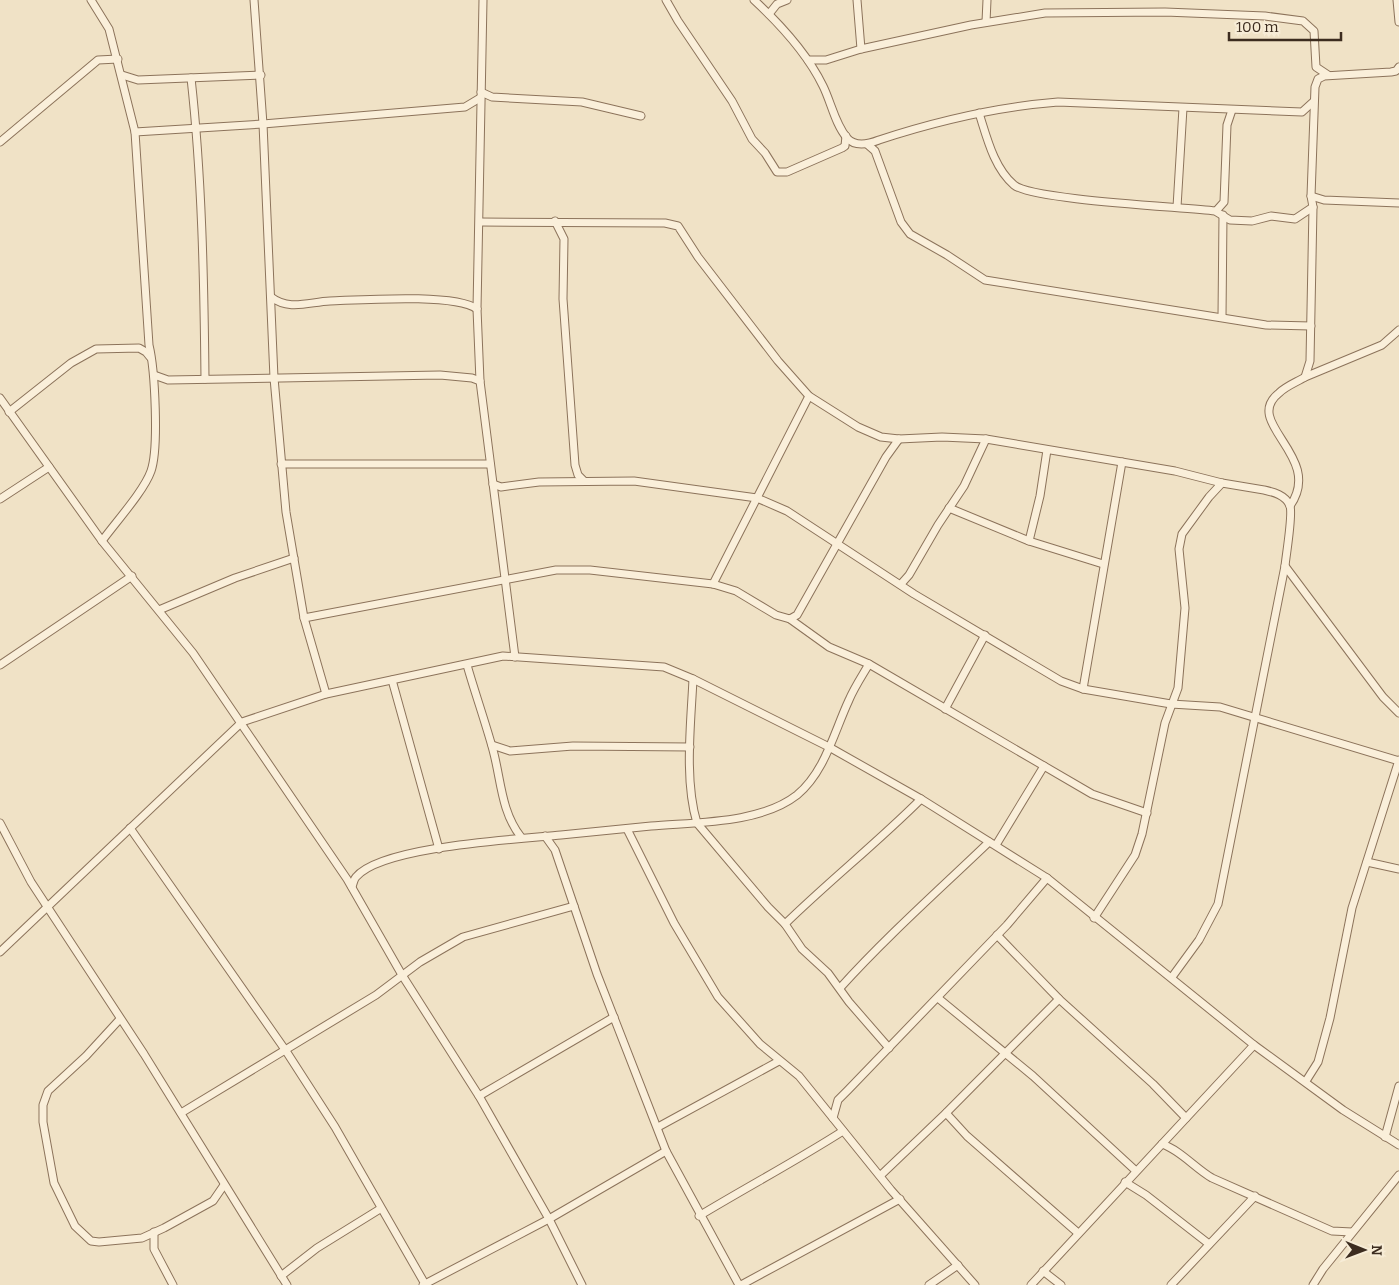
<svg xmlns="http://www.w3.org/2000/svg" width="1399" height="1285" viewBox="0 0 1399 1285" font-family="Bitter,serif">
<rect width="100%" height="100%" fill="#f0e2c6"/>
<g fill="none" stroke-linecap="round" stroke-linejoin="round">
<g stroke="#8c735b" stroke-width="9">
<g id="street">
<path d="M 91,0 L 109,29 L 135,132 L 149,345 C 155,370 159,448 151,471 C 144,491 115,523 102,541"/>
<polyline points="254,0 263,124 274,378 286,512 304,618 326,694"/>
<polyline points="483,0 477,309 480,381 515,657"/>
<polyline points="666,0 678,21 732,101 752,139 765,153 777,172 787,172 842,148 845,146 846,136"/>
<path d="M 754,0 C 781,25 807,53 823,86 C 831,102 835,124 847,138 C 855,147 869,144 879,140 C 937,121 996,107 1058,102 L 1302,112 L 1313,102"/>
<polyline points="857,0 861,49"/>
<polyline points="1397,0 1399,22"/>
<polyline points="769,14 777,4 787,0"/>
<polyline points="986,22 987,0"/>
<polyline points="808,60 826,60 861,49 971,25 1045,13 1165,12 1265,16 1303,21 1314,31 1316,67 1328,75"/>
<polyline points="122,75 138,80 261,75"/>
<path d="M 191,78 C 202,177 204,279 205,379"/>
<polyline points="481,92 492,97 582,102 641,116"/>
<path d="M 979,113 C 987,138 994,168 1014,185 C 1031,200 1183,207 1215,211 L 1230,220 L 1252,221 L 1271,216 L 1295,219 L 1313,207"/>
<polyline points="135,132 263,124 465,107 480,98"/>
<polyline points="0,142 98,60 118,59"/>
<polyline points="867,144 875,151 901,222 910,234 947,255 985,280 1266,325 1311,326"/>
<polyline points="1311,196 1324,200 1399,203"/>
<polyline points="1177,207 1183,108"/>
<polyline points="1216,211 1224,202 1227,125 1232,110"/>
<polyline points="555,221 564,239 563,299 575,465 578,475 584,481"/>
<path d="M 480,222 L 665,223 L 678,226 L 698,257 L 778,361 L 809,396 L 858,427 L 881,437 L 899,439 L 942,437 L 986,439 L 1175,471 L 1222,483 L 1264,490 C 1273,492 1286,495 1290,506 C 1293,515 1286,555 1285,566 L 1218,904 L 1199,940 L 1172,977"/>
<path d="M 271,297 C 289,311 309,302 330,301 C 360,300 455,293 477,309"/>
<polyline points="1222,317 1223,215"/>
<polyline points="154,375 168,380 440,375 472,378 480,381"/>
<polyline points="1305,377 1382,345 1399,330"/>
<polyline points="0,398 102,541 193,653 347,879 402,975 479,1096 549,1219 582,1285"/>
<polyline points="9,412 71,363 96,349 139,348 146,352 150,357"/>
<polyline points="281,464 490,464"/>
<polyline points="493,484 501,487 539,482 634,481 757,498 787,511 914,594 1061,681 1083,689 1171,704 1220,707 1399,761"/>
<polyline points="0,499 49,467"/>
<path d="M 1290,506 C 1325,456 1241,423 1279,393 C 1286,386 1297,382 1305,377 L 1310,361 L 1313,207 L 1311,196 L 1315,87 L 1318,79 L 1324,76 L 1391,72 L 1396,71 L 1399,67"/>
<polyline points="949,508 1029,541 1103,564"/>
<polyline points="1029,541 1040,496 1047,450"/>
<polyline points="1285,566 1383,697 1399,713"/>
<polyline points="713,584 809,396"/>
<polyline points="901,584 909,575 938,525 964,486 986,439"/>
<polyline points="159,610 235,578 294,558"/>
<polyline points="304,618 556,570 590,570 713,584 736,591 776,615 790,619 797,615 886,457 899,439"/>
<polyline points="790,619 829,647 869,664 1092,794 1147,813"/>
<polyline points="0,665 132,576"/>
<path d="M 467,665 C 475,693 485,721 493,750 C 501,779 501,812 521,837"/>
<path d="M 693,679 C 691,723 684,780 697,823 L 768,907 L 785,924 L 802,949 L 828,973 L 849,1002 L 889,1048"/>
<polyline points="392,680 439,849"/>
<polyline points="1083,689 1122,462"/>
<polyline points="945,709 985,635"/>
<polyline points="492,745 510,751 573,746 690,747"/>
<polyline points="0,823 31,882 144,1054 287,1285"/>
<polyline points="130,828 286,1051 335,1127 425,1284"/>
<polyline points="627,829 674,923 718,997 760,1044 799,1076 891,1190 975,1285"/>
<polyline points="545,836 555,850 597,974 666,1151 739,1285"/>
<polyline points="996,845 1044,766"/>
<polyline points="1367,862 1399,869"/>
<path d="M 352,887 C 353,884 354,879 356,877 C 381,846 520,839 561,835 C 591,832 621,829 651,826 C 696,822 760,824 797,795 C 825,772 834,732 849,700 C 854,688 862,676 869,664"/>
<polyline points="1094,918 1135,855 1142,834 1165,723 1178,688 1185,608 1179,549 1182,534 1209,497 1222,483"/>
<path d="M 785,924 C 829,881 877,843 921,799"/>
<polyline points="997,935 1059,999 1153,1084 1186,1118"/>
<polyline points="0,952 242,722 326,694 503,656 664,667 693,679 829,747 921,799 1047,878 1254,1045 1343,1110 1399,1145"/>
<path d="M 840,988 C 887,936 939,890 989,842"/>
<polyline points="938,998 1033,1076 1136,1171"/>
<polyline points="120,1019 86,1056 48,1091 43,1105 43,1122 54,1183 75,1226 91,1241 99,1242 142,1238 164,1228 213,1201 224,1185"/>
<polyline points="1306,1081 1318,1062 1330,1018 1352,908 1399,760"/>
<polyline points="479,1096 614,1017"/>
<polyline points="181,1113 376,995 420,962 463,937 574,906"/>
<polyline points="946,1113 967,1136 1078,1233"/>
<polyline points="833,1118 838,1100 848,1090 1007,925 1047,878"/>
<polyline points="658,1127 779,1061"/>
<polyline points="1385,1137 1399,1086"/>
<path d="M 1162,1144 C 1180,1150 1195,1168 1212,1178 L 1332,1231 L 1352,1232"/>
<polyline points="881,1175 946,1113 1059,999"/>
<polyline points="1125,1182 1146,1195 1209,1244"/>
<path d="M 699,1216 C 747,1187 796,1161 843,1131"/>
<polyline points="154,1232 154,1249 173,1285"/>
<polyline points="1043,1271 1061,1285"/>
<polyline points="281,1276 317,1248 380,1209"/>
<polyline points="423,1285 549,1219 666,1151"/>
<polyline points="741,1285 900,1199"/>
<polyline points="929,1285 958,1265"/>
<polyline points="1031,1285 1254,1045"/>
<polyline points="1171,1285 1255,1196"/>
<polyline points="1313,1285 1323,1269 1399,1175"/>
</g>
</g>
<use href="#street" stroke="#faefda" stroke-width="7"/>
</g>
<g transform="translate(1364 1250) rotate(91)" stroke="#f7ecd6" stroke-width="4" paint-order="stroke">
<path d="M0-4L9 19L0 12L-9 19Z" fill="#3c2c1f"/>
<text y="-8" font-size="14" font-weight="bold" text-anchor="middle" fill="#3c2c1f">N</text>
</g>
<path d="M1229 32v8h112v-8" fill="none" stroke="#3c2c1f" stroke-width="2.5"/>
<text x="1236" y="32" font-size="15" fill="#3c2c1f" stroke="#f7ecd6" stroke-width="4" paint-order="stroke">100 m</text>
</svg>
